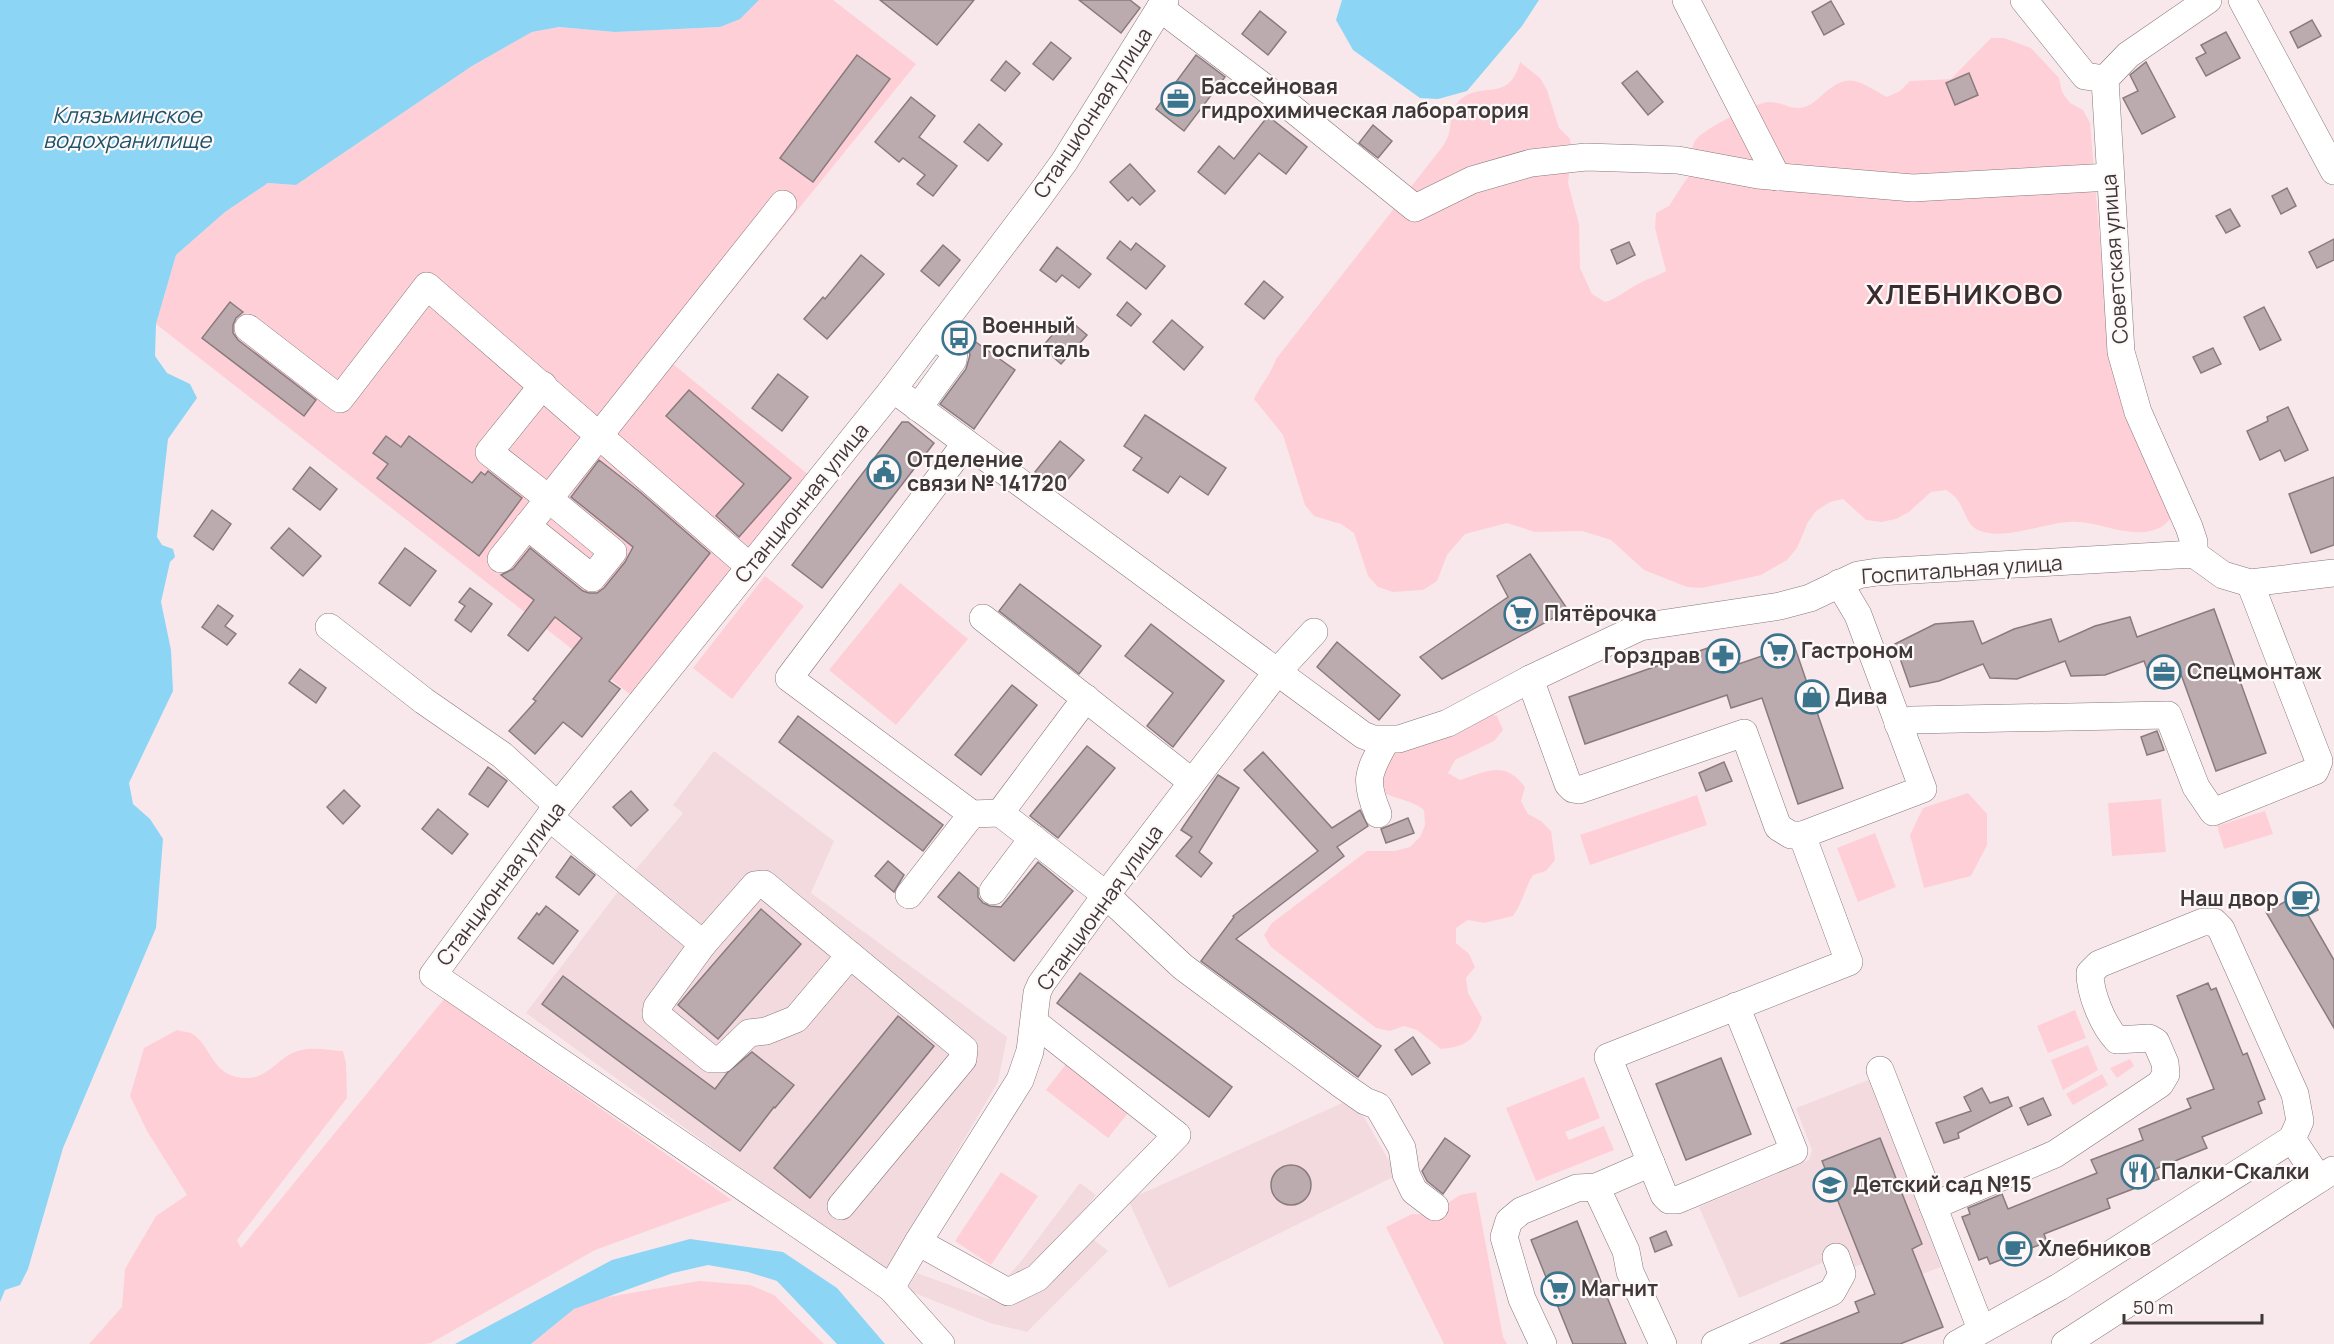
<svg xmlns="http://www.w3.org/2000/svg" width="2334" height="1344" viewBox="0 0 2334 1344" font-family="Manrope,sans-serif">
<rect width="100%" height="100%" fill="#f9e8eb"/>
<g fill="#f3dadf">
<polygon points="714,751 834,841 811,893 1007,1037 998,1082 885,1273 526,1013 626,881 683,813 673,805"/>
<polygon points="1871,1079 1941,1267 1922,1274 1863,1264 1851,1268 1836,1257 1739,1298 1699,1207 1809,1160 1812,1150 1796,1108"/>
<polygon points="1353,1098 1397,1175 1169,1288 1128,1200"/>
<polygon points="1080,1183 1096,1195 1074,1224 1108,1251 1027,1332 990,1323 907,1290 917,1273 988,1299 1022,1260"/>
</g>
<g fill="#ffcfd7">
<polygon points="759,0 833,0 916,64 673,364 810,476 632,696 156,324 176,255 225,212 268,183 296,185 472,66 532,32 559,27 615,32 720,27"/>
<path d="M 1991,38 L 2004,38 L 2031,48 L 2059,78 L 2062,92 L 2070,103 L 2083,110 L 2090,123 L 2108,336 L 2175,510 C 2170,519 2167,525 2157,529 C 2127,540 2099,520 2070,522 C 2044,523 2009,539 1984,532 C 1965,528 1967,511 1956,498 C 1954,495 1949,492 1946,490 L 1931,492 L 1909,512 L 1896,519 L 1881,522 L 1866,520 L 1843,499 L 1830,502 L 1816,511 L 1808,522 L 1797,548 L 1787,560 L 1761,575 L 1702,588 L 1687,587 L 1644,570 L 1611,540 L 1582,531 L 1535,532 L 1507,523 L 1465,534 L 1447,555 L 1437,581 L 1423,590 L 1393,592 L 1378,587 L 1368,576 L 1354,533 L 1341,524 L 1314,516 L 1305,505 L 1283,435 L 1254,399 C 1261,384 1271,374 1276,359 L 1443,146 C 1445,142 1448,138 1449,133 C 1452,122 1449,111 1458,102 C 1479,79 1509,105 1520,62 L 1540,78 L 1547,90 L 1559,128 L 1570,139 L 1572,153 L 1568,183 L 1579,224 L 1580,268 L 1592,294 L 1605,302 C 1619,298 1627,289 1640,283 C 1649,278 1656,277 1666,271 L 1655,228 L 1656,213 L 1669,206 L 1685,181 L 1695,170 C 1693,162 1691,152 1694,143 C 1698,131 1755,103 1768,102 C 1779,101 1790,109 1799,108 C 1808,107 1813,103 1819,98 C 1848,70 1856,80 1887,97 L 1900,91 L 1910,81 L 1951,79 Z"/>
<polygon points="765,576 804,606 732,699 693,668"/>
<polygon points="900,583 968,639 896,725 829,670"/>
<path d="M 1483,712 L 1497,716 L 1503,730 L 1494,741 L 1455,760 L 1448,773 L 1460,780 C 1487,771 1505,760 1525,787 L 1521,801 L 1528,814 L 1541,821 L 1551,831 L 1555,860 L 1546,871 L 1533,875 C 1524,890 1523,902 1513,916 L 1484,923 L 1468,920 L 1456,928 L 1456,943 L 1469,954 L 1475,967 L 1466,978 L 1468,993 L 1482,1018 C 1474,1041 1465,1047 1441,1049 L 1417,1030 L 1404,1026 L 1390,1031 L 1376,1028 L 1271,947 L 1264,935 L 1272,923 L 1367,851 L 1395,851 L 1410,847 L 1420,837 L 1425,825 L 1424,810 C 1413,801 1400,800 1386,794 L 1381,777 L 1393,753 Z"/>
<polygon points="1968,793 1987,814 1987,845 1971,876 1924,888 1910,835 1923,808"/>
<polygon points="1697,795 1707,825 1590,865 1580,835"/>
<polygon points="2161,799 2166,852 2112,856 2108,803"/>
<polygon points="2265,811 2273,834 2224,849 2217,826"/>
<polygon points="1875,833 1896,887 1858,902 1837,848"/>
<path d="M 444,999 L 732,1200 L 595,1250 L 431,1343 L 424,1344 L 89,1344 L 122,1307 L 125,1269 L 156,1216 L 187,1195 L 147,1131 L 130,1096 L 144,1048 L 177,1030 C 181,1031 187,1032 191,1033 C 209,1043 211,1069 233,1076 C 268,1086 275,1056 301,1050 C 313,1047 330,1050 343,1051 L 346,1063 L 347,1098 L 237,1240 L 241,1248 Z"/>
<polygon points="2075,1010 2086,1038 2048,1053 2037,1026"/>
<polygon points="2088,1045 2098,1070 2063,1090 2051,1060"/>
<polygon points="1070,1059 1132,1108 1108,1138 1046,1090"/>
<polygon points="2130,1059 2134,1066 2117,1078 2110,1068"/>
<polygon points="2102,1074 2108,1085 2073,1105 2066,1094"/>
<polygon points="1584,1077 1600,1118 1565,1132 1569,1140 1604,1126 1614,1150 1536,1181 1506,1108"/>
<polygon points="1001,1172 1038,1196 991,1265 955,1241"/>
<polygon points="1476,1192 1503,1337 1507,1344 1444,1344 1386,1227 1412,1214 1430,1215 1460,1195"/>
<polygon points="699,1281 750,1285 774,1295 824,1344 531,1344 574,1309 597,1299"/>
</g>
<g fill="#8dd5f5">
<polygon points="0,0 759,0 740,19 720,27 615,32 559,27 532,32 472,66 296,185 268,183 225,212 176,255 156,324 155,356 167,373 190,384 197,398 168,439 157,537 162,545 173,549 175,557 170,562 161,602 171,650 173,691 129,783 133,804 150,819 163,839 156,928 63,1148 28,1269 20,1285 5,1290 0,1302"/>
<polygon points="1342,0 1539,0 1522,26 1467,91 1438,99 1420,98 1353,50 1336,20"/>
<polygon points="690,1239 783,1252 837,1288 885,1344 837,1344 777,1281 748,1272 708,1265 673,1273 574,1309 531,1344 455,1344 612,1260"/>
</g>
<g fill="#bbabae" stroke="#897b7d" stroke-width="1.5">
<polygon points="880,0 974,0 937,45"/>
<polygon points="1079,0 1130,0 1140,8 1121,33"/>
<polygon points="1831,1 1844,24 1824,35 1812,12"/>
<polygon points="1260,11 1286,32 1268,55 1242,34"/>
<polygon points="2312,20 2321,36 2298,48 2290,32"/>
<polygon points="2226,32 2240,58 2206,76 2196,58 2206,53 2201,45"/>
<polygon points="1051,42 1071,58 1053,80 1033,64"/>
<polygon points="857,55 890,79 813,182 780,158"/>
<polygon points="1196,55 1225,77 1184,131 1156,109"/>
<polygon points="1006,61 1020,73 1005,91 991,80"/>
<polygon points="2146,62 2175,117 2142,134 2123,98 2138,91 2130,75"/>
<polygon points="1637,71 1663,102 1648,115 1622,83"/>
<polygon points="1969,73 1978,95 1955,105 1946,83"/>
<polygon points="911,97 935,116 919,137 957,166 933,196 917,184 925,175 903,158 899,162 875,142"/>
<polygon points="1268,116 1307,147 1286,174 1259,153 1225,194 1198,172 1219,146 1234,159"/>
<polygon points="979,124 1002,144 988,161 964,142"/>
<polygon points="1373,125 1392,141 1378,158 1359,143"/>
<polygon points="1130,164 1155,191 1140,205 1132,197 1128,201 1110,182"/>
<polygon points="2287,188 2296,206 2281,214 2272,196"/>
<polygon points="2230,209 2240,226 2226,233 2216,216"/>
<polygon points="2334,239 2334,260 2317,268 2309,252"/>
<polygon points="1120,241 1131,250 1136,243 1165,266 1146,289 1107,258"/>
<polygon points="1629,242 1635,255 1617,264 1611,250"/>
<polygon points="943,245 960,260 939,286 921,271"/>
<polygon points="1057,247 1091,274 1079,288 1062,275 1056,282 1040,270"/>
<polygon points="861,255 884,274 827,339 804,319 823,297 825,299"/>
<polygon points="1264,281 1283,297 1264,319 1245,304"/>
<polygon points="230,302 243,312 236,318 233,325 233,333 238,340 316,400 304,416 202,338"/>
<polygon points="1127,302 1141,314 1131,326 1117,315"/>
<polygon points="2264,307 2281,340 2260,350 2244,317"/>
<polygon points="1067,318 1087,335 1061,364 1042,347"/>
<polygon points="1172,320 1203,347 1184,370 1153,342"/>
<polygon points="973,340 1015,370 974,429 940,404 966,369 970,355 968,347"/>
<polygon points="2213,348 2221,364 2201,373 2193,357"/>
<polygon points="778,374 808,397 782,431 752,408"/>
<polygon points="689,390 791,478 739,537 716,516 744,484 666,416"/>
<polygon points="2288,407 2308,450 2285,461 2280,450 2260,460 2247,431 2268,421 2267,417"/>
<polygon points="1145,415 1226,468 1208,495 1180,476 1168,493 1133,470 1142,458 1124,446"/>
<polygon points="902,422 908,422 934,443 822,588 792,565"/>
<polygon points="386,436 401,447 409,436 472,483 481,472 485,475 488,471 522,498 479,556 377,478 388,464 373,453"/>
<polygon points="1060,441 1084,460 1058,491 1035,472"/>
<polygon points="599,460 640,492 710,553 609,681 620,689 582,737 563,722 535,754 509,731 536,701 533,699 582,638 555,617 528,651 508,635 534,600 501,575 513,569 530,548 583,591 589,593 597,593 604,588 625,562 633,547 571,497"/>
<polygon points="310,467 337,489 320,510 293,489"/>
<polygon points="2334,477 2334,545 2311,553 2289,494"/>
<polygon points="212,510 231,524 213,550 194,536"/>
<polygon points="289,528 321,556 303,576 271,548"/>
<polygon points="405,548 436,571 410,606 379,583"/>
<polygon points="1530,554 1568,610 1442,679 1420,657 1508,597 1497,576"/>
<polygon points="1020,584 1101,646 1079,674 999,611"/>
<polygon points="470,588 492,604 471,632 455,620 465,606 459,602"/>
<polygon points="218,605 233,616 225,626 236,634 227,645 202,627"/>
<polygon points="2214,609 2266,753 2216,771 2178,666 2150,677 2144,661 2105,675 2071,676 2065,661 2017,679 1990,678 1983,664 1939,681 1910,687 1895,644 1935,624 1973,621 1982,644 2014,629 2051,619 2059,642 2095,626 2130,617 2137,637"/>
<polygon points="1151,624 1224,681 1173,747 1147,726 1173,693 1125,656"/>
<polygon points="1337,642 1400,695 1379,720 1317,667"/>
<polygon points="1719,644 1727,668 1794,645 1843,788 1798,804 1762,698 1731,708 1727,695 1585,744 1569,697"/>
<polygon points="300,669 326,688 316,703 289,683"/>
<polygon points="1012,685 1037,705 981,775 955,755"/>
<polygon points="798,716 943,825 923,851 779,742"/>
<polygon points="2157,731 2164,750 2147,755 2141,737"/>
<polygon points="1087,746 1115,768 1058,838 1030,816"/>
<polygon points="1263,752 1332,828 1360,810 1368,826 1337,847 1344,856 1236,939 1381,1046 1358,1077 1201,961 1234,917 1233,916 1318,851 1244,770"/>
<polygon points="1724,762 1732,781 1706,791 1699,773"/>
<polygon points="488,767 507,781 488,807 469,794"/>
<polygon points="1218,775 1239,788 1199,852 1212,863 1201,877 1176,856 1192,837 1181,830"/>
<polygon points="344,790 360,806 343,824 327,807"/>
<polygon points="631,791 648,810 631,826 613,807"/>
<polygon points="438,809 468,834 452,854 422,829"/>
<polygon points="1408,818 1414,833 1386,843 1381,829"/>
<polygon points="571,856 595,875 579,895 556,877"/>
<polygon points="888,861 904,875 894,892 875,876"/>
<polygon points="1038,862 1073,891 1014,961 938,897 959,872 978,888 978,897 983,903 990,906 1001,907"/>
<polygon points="2307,890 2318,910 2308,915 2334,960 2334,1028 2266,912"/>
<polygon points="546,906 578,931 553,964 518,938 537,913 539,915"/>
<polygon points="761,909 801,944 718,1039 678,1005"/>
<polygon points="1080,973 1232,1087 1209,1117 1057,1003"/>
<polygon points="563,976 715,1089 728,1072 752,1052 794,1085 775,1108 774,1107 740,1151 542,1004"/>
<polygon points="2208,983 2211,990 2216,988 2243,1055 2247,1053 2265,1099 2258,1102 2262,1113 2202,1137 2207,1148 2155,1169 2159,1179 2107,1199 2110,1208 2044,1234 2047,1242 1990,1264 1987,1257 1979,1260 1962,1217 1970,1214 1968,1208 2002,1194 2008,1209 2097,1173 2091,1160 2143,1140 2139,1129 2191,1108 2187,1099 2214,1089 2177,996"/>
<polygon points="898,1016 934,1046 810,1198 774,1168"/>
<polygon points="1413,1037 1430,1063 1412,1075 1395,1050"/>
<polygon points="1721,1058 1751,1134 1686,1160 1656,1084"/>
<polygon points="1982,1088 1990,1103 2008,1097 2012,1106 1958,1133 1959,1138 1944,1143 1936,1123 1971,1111 1964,1097"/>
<polygon points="2043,1098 2051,1115 2028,1125 2020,1108"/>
<polygon points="1445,1138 1470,1156 1443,1194 1427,1181 1422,1171"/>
<polygon points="1880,1138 1922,1244 1912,1249 1943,1327 1900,1344 1780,1344 1859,1312 1855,1302 1875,1294 1822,1161"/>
<circle cx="1291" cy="1185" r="20"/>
<polygon points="1577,1221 1619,1327 1626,1344 1573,1344 1531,1240"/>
<polygon points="1666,1231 1672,1245 1655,1252 1650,1238"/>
</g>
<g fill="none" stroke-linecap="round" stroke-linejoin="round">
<g stroke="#857779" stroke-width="28">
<g id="minor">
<polyline points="1686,0 1777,177"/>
<polyline points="2024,0 2085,76 2105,79"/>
<polyline points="2242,0 2334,171"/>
<polyline points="1160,8 1289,106 1415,208 1472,180 1531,163 1586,157 1678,160 1758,175 1913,188 2110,177"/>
<polyline points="248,328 340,399 427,286 750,567"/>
<polyline points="893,389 1363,735 1373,739 1399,739 1448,723 1530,679 1640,627 1780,606 1810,598 1858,575 1877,572 2194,554 2223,575 2250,583 2334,573"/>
<polyline points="918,408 953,360 954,353 951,348 933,336"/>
<polyline points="966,443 789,678 972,814 1000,813 1086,698"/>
<polyline points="527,526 592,578 613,552 549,499 489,452 543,385"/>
<polyline points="2194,554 2194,542 2189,527 2138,412 2121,352 2105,79 2128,55 2208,0"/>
<polyline points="501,559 783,204"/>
<polyline points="983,618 1192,782"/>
<polyline points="329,627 424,701 502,755 558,806"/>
<polyline points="1530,679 1568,784 1573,789 1579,790 1744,733 1778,827 1791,835 1802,835 1923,789 1858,615 1839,583"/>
<polyline points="1898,724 1912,720 2168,715 2196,787 2213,812 2315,771 2319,761 2250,583"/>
<polyline points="1000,813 1106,895 1183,967 1342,1085 1365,1101 1378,1106 1402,1148 1406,1174 1414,1191 1435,1207"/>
<path d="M 1378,814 C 1363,778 1369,772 1386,740"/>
<polyline points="549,817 703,944 755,885 764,884 964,1049 963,1059 841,1206"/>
<polyline points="993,891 1033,838"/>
<polyline points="909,895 972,814"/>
<polyline points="703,944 657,1007 656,1014 711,1059 722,1059 749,1033 766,1031 796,1019 850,955"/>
<polyline points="1736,1006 1794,1151 1677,1200 1669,1200 1664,1195 1608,1057 1849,962 1802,835"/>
<polyline points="1880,1070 1981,1329"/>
<polyline points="1596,1187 1626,1251 1630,1272 1663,1344"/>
<path d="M 1933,1206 L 2055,1154 L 2160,1084 L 2166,1074 L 2165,1063 L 2156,1042 L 2149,1038 L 2117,1040 C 2103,1025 2090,994 2090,973 L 2099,964 L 2203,922 L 2214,922 L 2221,929 L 2295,1094 L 2300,1121 L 2292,1139 L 2319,1179"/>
<polyline points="918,1242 1008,1292 1037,1278 1177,1135 1035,1023"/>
<polyline points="891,1288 918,1242 1020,1080 1030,1051 1037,993 1041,984 1106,895 1277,672 1314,632"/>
<polyline points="941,1344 891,1288 433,975 549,817 893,389 1035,202 1064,162 1165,0"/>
<polyline points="1543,1344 1522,1299 1504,1237 1509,1221 1521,1211 1577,1188 1596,1187 1651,1163"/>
<polyline points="1715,1344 1832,1292 1842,1274 1836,1257"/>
<polyline points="1957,1344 2059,1287 2292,1139"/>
<polyline points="2065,1344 2333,1170"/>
</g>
</g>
<use href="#minor" stroke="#fff" stroke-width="27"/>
</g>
<defs>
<g id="office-ring" transform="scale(1.725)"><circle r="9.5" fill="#fff8f9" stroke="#3a758d" stroke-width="1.5"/><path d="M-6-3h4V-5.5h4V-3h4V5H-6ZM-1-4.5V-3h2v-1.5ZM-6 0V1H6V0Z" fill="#3a758d"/></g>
<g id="bus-ring" transform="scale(1.725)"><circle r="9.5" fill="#fff8f9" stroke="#3a758d" stroke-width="1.5"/><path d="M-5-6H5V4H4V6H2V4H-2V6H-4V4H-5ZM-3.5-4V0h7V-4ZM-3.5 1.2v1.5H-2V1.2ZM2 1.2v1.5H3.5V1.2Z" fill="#3a758d"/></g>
<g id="civic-ring" transform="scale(1.725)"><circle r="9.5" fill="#fff8f9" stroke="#3a758d" stroke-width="1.5"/><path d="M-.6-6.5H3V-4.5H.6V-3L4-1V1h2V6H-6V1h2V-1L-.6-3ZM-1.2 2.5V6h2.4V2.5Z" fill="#3a758d"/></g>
<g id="supermarket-ring" transform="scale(1.725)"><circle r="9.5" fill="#fff8f9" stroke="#3a758d" stroke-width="1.5"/><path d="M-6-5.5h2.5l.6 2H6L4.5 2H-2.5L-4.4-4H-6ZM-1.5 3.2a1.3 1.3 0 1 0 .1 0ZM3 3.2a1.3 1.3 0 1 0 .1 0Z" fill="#3a758d"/></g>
<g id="pharmacy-ring" transform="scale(1.725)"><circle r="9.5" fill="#fff8f9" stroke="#3a758d" stroke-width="1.5"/><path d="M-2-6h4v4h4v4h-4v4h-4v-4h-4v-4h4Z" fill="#3a758d"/></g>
<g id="shop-ring" transform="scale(1.725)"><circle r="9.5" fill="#fff8f9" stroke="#3a758d" stroke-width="1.5"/><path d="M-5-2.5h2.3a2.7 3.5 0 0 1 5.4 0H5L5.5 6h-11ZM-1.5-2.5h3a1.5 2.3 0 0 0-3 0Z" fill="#3a758d"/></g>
<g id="cafe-ring" transform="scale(1.725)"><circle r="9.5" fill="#fff8f9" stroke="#3a758d" stroke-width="1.5"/><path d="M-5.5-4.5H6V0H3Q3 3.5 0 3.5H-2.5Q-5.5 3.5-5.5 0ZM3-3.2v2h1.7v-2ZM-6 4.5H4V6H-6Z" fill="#3a758d"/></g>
<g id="restaurant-ring" transform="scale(1.725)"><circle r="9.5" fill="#fff8f9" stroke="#3a758d" stroke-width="1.5"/><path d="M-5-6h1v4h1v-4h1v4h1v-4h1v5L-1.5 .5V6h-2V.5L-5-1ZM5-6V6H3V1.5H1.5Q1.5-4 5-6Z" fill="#3a758d"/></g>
<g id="school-ring" transform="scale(1.725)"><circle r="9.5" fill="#fff8f9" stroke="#3a758d" stroke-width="1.5"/><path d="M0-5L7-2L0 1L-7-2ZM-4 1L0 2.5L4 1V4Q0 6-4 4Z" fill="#3a758d"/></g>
</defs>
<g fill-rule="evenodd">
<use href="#office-ring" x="1178" y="99"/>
<use href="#bus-ring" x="959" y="338"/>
<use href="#civic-ring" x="884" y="472"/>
<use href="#supermarket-ring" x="1521" y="614"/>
<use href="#supermarket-ring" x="1778" y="651"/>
<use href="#pharmacy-ring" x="1723" y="656"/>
<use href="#office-ring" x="2164" y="672"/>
<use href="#shop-ring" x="1812" y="697"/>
<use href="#cafe-ring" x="2302" y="899"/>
<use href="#restaurant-ring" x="2138" y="1172"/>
<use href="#school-ring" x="1830" y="1185"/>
<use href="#cafe-ring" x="2015" y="1249"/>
<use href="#supermarket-ring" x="1558" y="1289"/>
</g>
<g text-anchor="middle" stroke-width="4.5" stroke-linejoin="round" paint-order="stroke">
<g font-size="21" font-weight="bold" fill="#3e3839" stroke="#fff8f9" text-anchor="start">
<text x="1201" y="94">Бассейновая<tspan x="1201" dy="24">гидрохимическая лаборатория</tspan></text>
<text x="982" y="333">Военный<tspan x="982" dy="24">госпиталь</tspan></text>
<text x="907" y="467">Отделение<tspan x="907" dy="24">связи № 141720</tspan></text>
<text x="1544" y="621">Пятёрочка</text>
<text x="1801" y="658">Гастроном</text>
<text x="1700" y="663" text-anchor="end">Горздрав</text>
<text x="2187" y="679">Спецмонтаж</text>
<text x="1835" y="704">Дива</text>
<text x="2279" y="906" text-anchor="end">Наш двор</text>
<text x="2161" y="1179">Палки-Скалки</text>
<text x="1853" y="1192">Детский сад №15</text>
<text x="2038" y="1256">Хлебников</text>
<text x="1581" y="1296">Магнит</text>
</g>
<g font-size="21" fill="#3e3839" stroke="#fff8f9">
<text transform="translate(1093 113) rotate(-57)" y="7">Станционная улица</text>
<text transform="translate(2115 259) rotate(-94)" y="7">Советская улица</text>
<text transform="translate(802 503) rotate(-51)" y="7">Станционная улица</text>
<text transform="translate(1962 570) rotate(-4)" y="7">Госпитальная улица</text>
<text transform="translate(501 884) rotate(-53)" y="7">Станционная улица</text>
<text transform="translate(1100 908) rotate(-54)" y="7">Станционная улица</text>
</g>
<g font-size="22" font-style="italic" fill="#1b546a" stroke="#fff8f9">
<text x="127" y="123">Клязьминское<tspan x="127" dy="25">водохранилище</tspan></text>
</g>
<g font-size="27" font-weight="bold" letter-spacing="1.5" fill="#392d2f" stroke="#fff8f9">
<text x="1965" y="304">ХЛЕБНИКОВО</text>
</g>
</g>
<path d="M2124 1314v9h138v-9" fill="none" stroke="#3e3839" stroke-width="3"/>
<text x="2133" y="1314" font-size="18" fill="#3e3839" stroke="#fff8f9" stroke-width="4.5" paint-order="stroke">50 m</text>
</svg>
